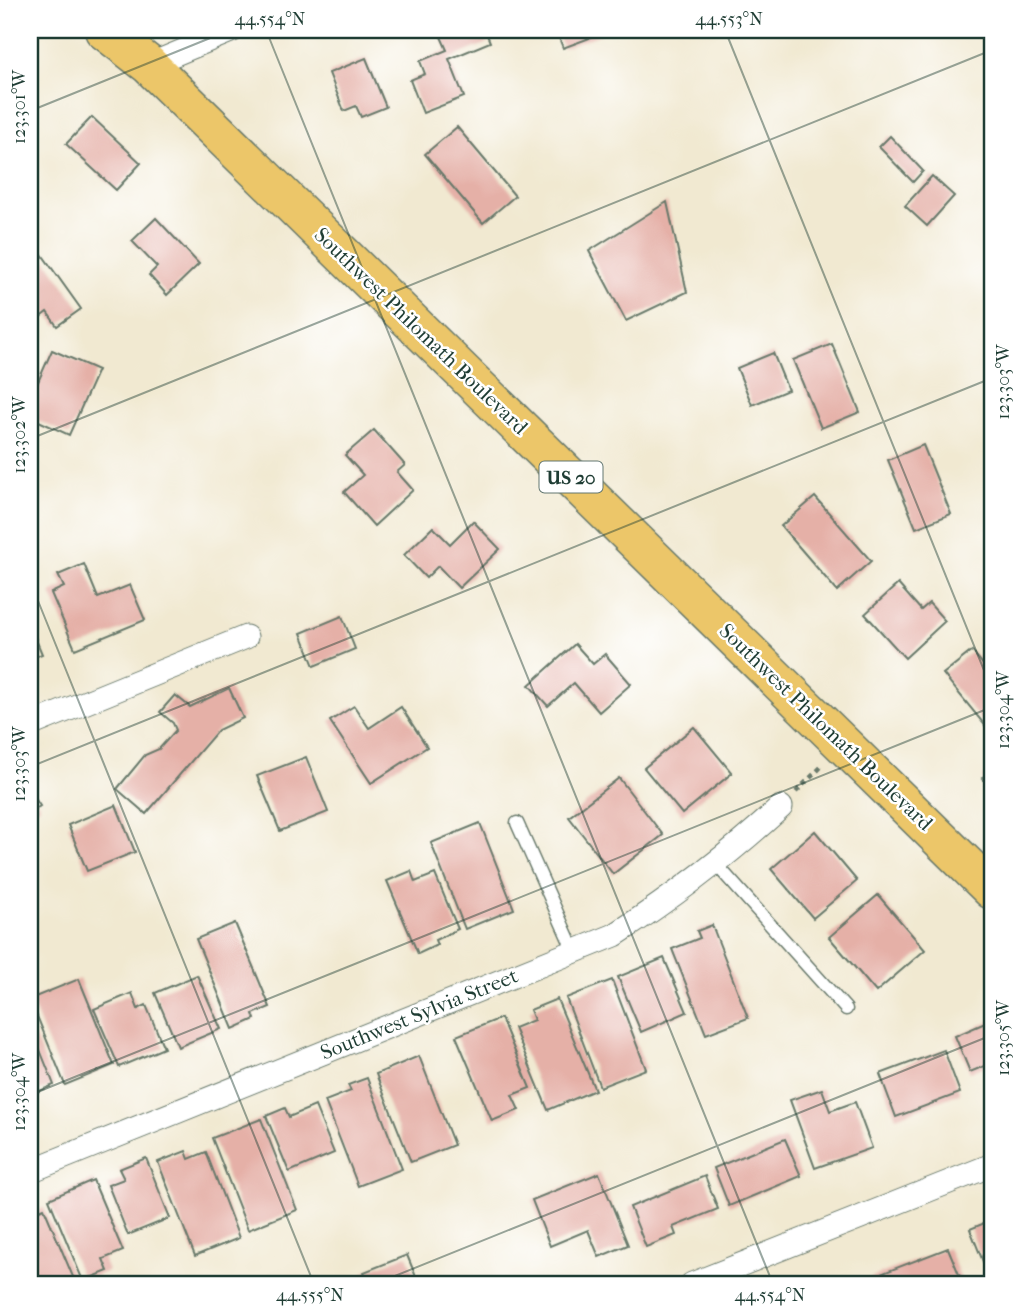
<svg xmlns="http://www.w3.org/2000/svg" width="1022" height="1314" viewBox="0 0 1022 1314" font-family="'IM FELL French Canon',serif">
<rect width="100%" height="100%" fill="#fff"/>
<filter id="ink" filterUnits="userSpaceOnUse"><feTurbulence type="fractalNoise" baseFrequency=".0143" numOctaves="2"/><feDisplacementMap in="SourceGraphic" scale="14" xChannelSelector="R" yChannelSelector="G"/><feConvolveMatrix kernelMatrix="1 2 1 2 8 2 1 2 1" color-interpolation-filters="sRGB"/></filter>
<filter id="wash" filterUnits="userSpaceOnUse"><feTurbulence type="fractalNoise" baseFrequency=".00686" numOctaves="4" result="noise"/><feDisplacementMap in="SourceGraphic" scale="28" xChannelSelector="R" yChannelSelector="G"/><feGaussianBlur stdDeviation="1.57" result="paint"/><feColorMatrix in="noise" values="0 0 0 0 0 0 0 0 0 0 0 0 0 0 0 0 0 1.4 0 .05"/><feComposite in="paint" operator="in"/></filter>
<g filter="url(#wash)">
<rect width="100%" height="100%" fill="#f1e9d1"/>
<g id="blocks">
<g fill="#e5b0a7">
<polygon points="438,30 485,30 490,42 449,59 464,97 423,113 410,80 425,74 420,61 447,50"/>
<polygon points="556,30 611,30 563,48"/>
<polygon points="366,58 386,107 361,117 356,106 344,111 329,73"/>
<polygon points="92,117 141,163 116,190 66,144"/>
<polygon points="457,127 515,196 483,223 425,154"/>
<polygon points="890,136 923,171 913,182 879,147"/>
<polygon points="932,176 954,196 927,226 905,206"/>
<polygon points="667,202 687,292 626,321 589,251"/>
<polygon points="156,218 199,264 167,295 149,275 157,267 132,241"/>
<polygon points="36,246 81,309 57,326 47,312 30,325 30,250"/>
<polygon points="832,344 860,412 821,428 793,360"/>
<polygon points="52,350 98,370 69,435 30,417 30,400"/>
<polygon points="773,353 788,390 752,405 737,368"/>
<polygon points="374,430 405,465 397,472 413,490 374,526 344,492 363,475 345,455"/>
<polygon points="923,445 951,514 916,528 888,460"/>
<polygon points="815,497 871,561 837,591 781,526"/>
<polygon points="473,521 500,549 459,588 438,566 426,578 404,555 433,527 450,544"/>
<polygon points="84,564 98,598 130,585 145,620 75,649 51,593 64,587 58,575"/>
<polygon points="898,584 921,610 929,603 945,621 905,658 865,614"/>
<polygon points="342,616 355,649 314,666 301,633"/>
<polygon points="30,625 42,654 30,659"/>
<polygon points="575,644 593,664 605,654 631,684 599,712 574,683 548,706 529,685"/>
<polygon points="972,651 985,667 992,661 992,734 943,674"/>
<polygon points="229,688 243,718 218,730 146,814 117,789 145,755 159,749 176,730 173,723 160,712 175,695 190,707"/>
<polygon points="354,706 369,728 401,707 427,747 371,783 330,721"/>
<polygon points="694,727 732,773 682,814 644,768"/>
<polygon points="306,757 328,812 280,831 257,776"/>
<polygon points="992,768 992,789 982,778"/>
<polygon points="619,778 663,835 613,874 569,817"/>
<polygon points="30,791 40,806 30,813"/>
<polygon points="116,805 135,852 87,871 68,825"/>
<polygon points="480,823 514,909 465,929 431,843"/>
<polygon points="815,831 857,881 813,918 771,869"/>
<polygon points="411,871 415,882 435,874 458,929 435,940 437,945 418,954 387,881"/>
<polygon points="878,895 925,950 876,992 829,937"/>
<polygon points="235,923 270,1007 253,1014 255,1019 233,1029 196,939"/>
<polygon points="712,925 748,1018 706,1034 672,949 700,938 697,931"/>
<polygon points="664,958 687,1012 641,1032 618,977"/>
<polygon points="197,975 221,1029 178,1047 155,993"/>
<polygon points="79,979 114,1065 65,1085 30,999"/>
<polygon points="612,980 646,1069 600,1087 566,998"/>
<polygon points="132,993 138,1009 146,1005 164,1048 119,1067 94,1009"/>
<polygon points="557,999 595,1090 548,1110 514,1028 534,1020 530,1010"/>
<polygon points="501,1018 530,1088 512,1095 519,1110 492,1121 456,1036"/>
<polygon points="992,1020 992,1063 970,1072 955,1036"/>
<polygon points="34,1035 54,1085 32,1094 37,1106 30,1109 30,1037"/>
<polygon points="944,1050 960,1093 896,1117 880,1074"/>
<polygon points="419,1056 454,1145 411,1162 376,1074"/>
<polygon points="367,1078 402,1169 358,1186 325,1101 351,1091 348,1085"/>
<polygon points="822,1089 830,1111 855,1102 872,1148 815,1168 790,1100"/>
<polygon points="315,1106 334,1153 289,1172 266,1116 285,1108 289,1117"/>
<polygon points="261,1119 297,1210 248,1230 212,1138"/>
<polygon points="785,1139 801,1176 729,1206 714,1168"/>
<polygon points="186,1151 189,1159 206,1152 239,1238 195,1256 158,1162"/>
<polygon points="146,1158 170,1218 128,1235 108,1185 124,1179 119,1169"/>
<polygon points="599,1173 628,1245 599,1257 588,1230 550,1246 532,1200"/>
<polygon points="705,1176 718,1209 673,1227 676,1235 646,1247 630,1207"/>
<polygon points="93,1180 123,1251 103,1259 108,1271 83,1281 49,1199"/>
<polygon points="44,1208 76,1284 30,1284 30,1214"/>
<polygon points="992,1220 992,1284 970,1229"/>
<polygon points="948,1248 963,1284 866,1284 865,1280"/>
<polygon points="407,1255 419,1284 369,1284 364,1272"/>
</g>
</g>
</g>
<g filter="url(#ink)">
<use href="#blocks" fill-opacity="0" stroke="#68796b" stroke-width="2"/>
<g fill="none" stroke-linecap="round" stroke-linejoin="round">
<g stroke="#68796b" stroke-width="15">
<g id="lane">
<polyline points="517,823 574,951"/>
<polyline points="715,863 846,1009"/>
</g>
</g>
<g stroke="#68796b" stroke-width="25">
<g id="street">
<polyline points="149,65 233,30"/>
<polyline points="30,725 246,637"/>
<path d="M 30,1171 L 615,935 C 673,897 729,855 781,807"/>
<polyline points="692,1284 992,1165"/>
</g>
</g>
<g stroke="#68796b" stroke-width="41">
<polyline id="highway" points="104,30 149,65 992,890"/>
</g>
<polyline stroke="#68796b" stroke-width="4.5" stroke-dasharray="5 5" stroke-linecap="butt" points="796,792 822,766"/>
<use href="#lane" stroke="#fff" stroke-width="12"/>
<use href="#street" stroke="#fff" stroke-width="23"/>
<use href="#highway" stroke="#ecc669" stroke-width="38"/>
</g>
</g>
<path fill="none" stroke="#1f3d34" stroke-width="2" stroke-opacity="0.45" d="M 266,30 L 773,1284M 725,30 L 992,690M 30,111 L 230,30M 30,439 L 992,50M 30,581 L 314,1284M 30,767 L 992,378M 30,1095 L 992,707M 375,1284 L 992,1035"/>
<g text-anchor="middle" stroke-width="5" stroke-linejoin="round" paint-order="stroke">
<rect fill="#fff" stroke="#627771" stroke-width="2" x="539.5" y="461.5" width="63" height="31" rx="5"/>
<g font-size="19" font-weight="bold" fill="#1f3d34">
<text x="571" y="484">US 20</text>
</g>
<g font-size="21" fill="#1f3d34" stroke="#fff">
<text transform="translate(421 331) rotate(44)" y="7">Southwest Philomath Boulevard</text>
<text transform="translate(826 727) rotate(44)" y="7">Southwest Philomath Boulevard</text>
<text transform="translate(419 1014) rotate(-22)" y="7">Southwest Sylvia Street</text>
</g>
</g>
<rect width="1022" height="1314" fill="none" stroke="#fff" stroke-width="77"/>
<rect x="38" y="38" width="946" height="1238" fill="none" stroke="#1f3d34" stroke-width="2.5"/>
<g font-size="18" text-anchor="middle" fill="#1f3d34">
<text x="270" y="25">44.554°N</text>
<text x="729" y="25">44.553°N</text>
<text transform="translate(19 107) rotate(-90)" y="6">123.301°W</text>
<text transform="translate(1003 382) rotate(-90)" y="6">123.303°W</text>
<text transform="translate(19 435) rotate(-90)" y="6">123.302°W</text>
<text transform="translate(1003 710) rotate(-90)" y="6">123.304°W</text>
<text transform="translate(19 764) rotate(-90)" y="6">123.303°W</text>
<text transform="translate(1003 1038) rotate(-90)" y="6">123.305°W</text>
<text transform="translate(19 1092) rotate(-90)" y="6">123.304°W</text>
<text x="310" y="1301">44.555°N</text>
<text x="770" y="1301">44.554°N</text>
</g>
</svg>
